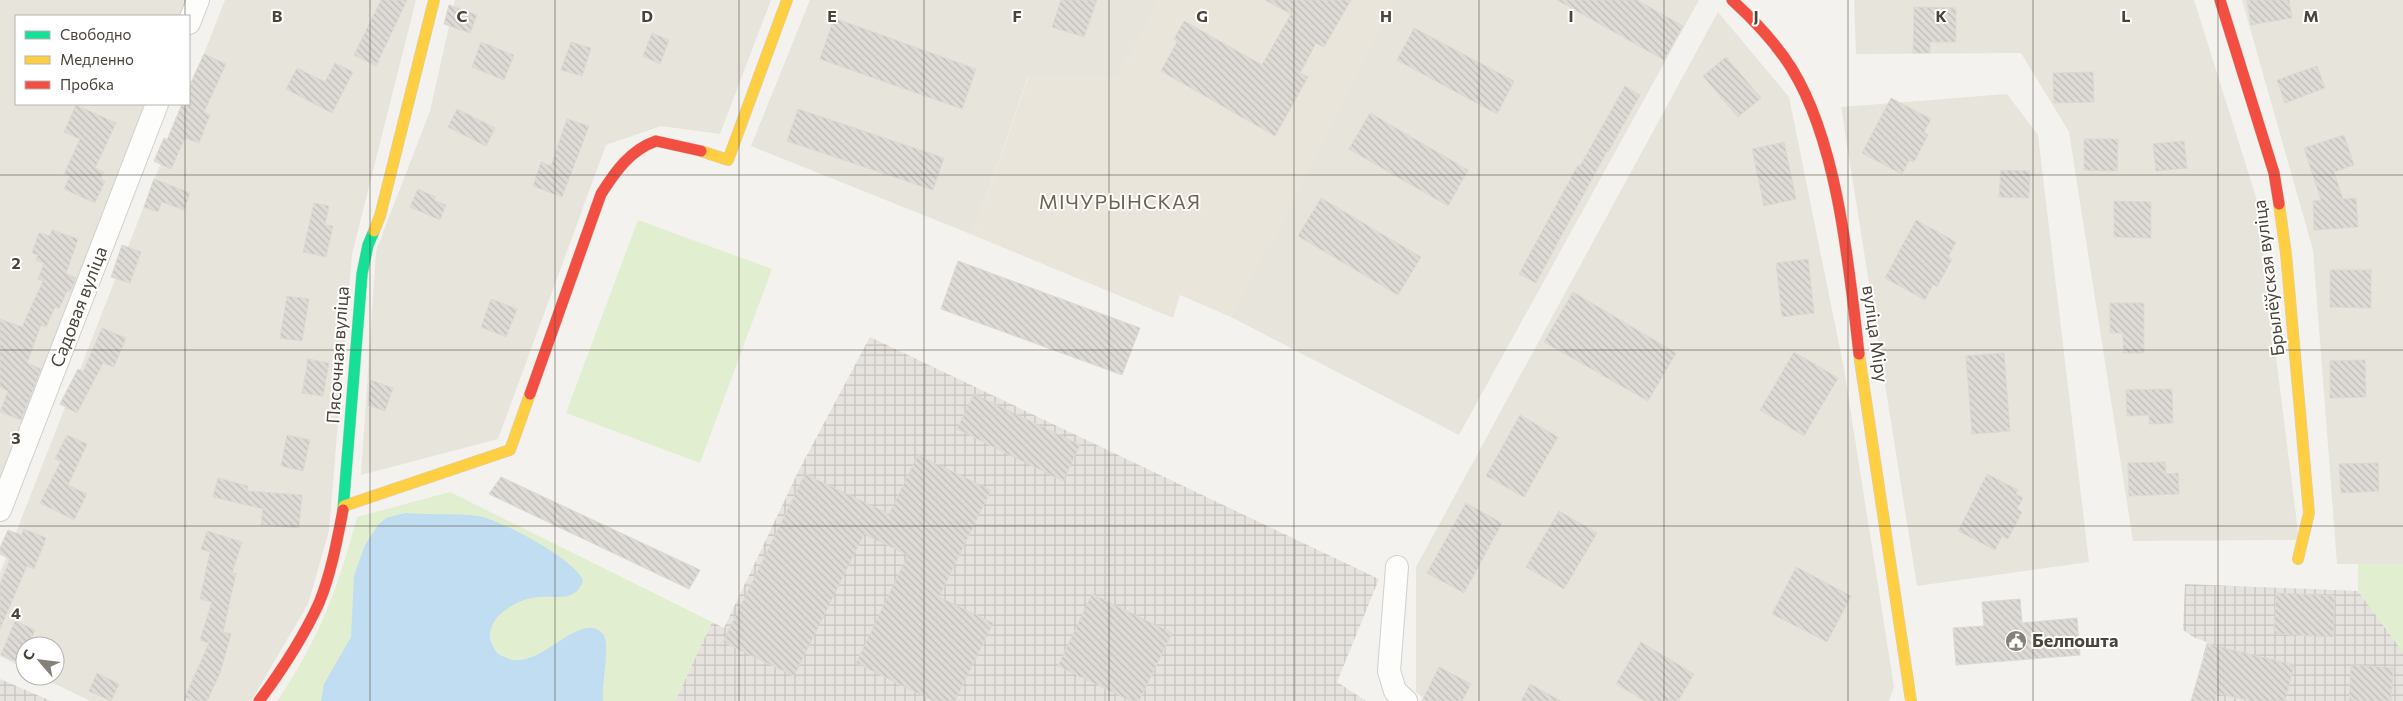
<svg xmlns="http://www.w3.org/2000/svg" width="2403" height="701" viewBox="0 0 2403 701" font-family="Commissioner,sans-serif">
<defs>
<pattern id="industrial-grid" width="8" height="8" patternUnits="userSpaceOnUse" patternTransform="scale(1.25)"><rect width="8" height="8" fill="#e6e2de"/><path d="M0 4h8M4 0v8" fill="none" stroke="#c7c3bf"/></pattern>
<pattern id="building-back-hatch" width="6" height="6" patternUnits="userSpaceOnUse" patternTransform="scale(1.25)"><rect width="6" height="6" fill="#dedbd6"/><path d="M-1 5l2 2M0 0l6 6M5-1l2 2" fill="none" stroke="#c0bdb8"/></pattern>
</defs>
<rect width="100%" height="100%" fill="#f4f2ee"/>
<g fill="#e7e4dc">
<polygon points="0,0 190,0 183,16 16,16 16,104 148,104 0,477"/>
<polygon points="225,0 416,0 352,254 329,531 308,604 251,701 90,701 39,676 55,676 55,646 25,646 25,669 0,656 0,573 184,104 189,104 189,92"/>
<polygon points="455,0 771,0 720,134 661,126 606,145 498,439 361,475 376,251 430,111"/>
<polygon points="810,0 1159,0 1118,78 1028,77 973,235 751,146"/>
<polygon points="1393,0 1699,0 1459,435 1231,317"/>
<polygon points="1854,0 2194,0 2256,197 2299,540 2133,541 2069,132 2021,53 1856,54"/>
<polygon points="2242,0 2403,0 2403,564 2337,564 2313,250"/>
<polygon points="1718,12 1789,97 1844,369 1894,687 1889,701 1427,701 1416,692 1416,567"/>
<polygon points="2007,94 2038,135 2089,562 1917,586 1841,107"/>
</g>
<g fill="url(#industrial-grid)">
<polygon points="870,337 1379,579 1337,682 1366,701 675,701 712,622 724,628 799,470"/>
<polygon points="2185,584 2358,591 2403,652 2403,701 2191,701 2207,642 2195,638 2183,630"/>
<polygon points="0,679 51,701 0,701"/>
</g>
<polygon fill="#eae5da" points="1159,0 1394,0 1303,182 1231,317 1180,295 1173,318 973,235 1029,76 1118,78"/>
<g fill="#e1eecf">
<polygon points="638,220 772,269 700,463 566,413"/>
<path d="M 450,492 L 712,622 L 675,701 L 277,701 C 318,642 339,586 357,517 Z"/>
<polygon points="2358,564 2403,564 2403,652 2358,591"/>
</g>
<path fill="#c0ddf1" d="M 405,513 C 429,515 454,513 478,516 C 501,520 574,559 583,580 C 576,603 557,595 539,597 C 526,598 514,603 504,611 C 498,616 493,621 491,629 C 488,637 491,643 495,650 C 498,655 502,656 507,658 C 539,673 580,608 603,634 C 611,644 601,685 603,701 L 321,701 L 324,684 L 351,637 L 354,576 L 365,545 L 378,525 L 386,518 Z"/>
<g fill="url(#building-back-hatch)" stroke="#dcd9d4">
<polygon points="381,0 407,0 376,66 354,55"/>
<polygon points="1061,0 1097,0 1084,37 1052,27"/>
<polygon points="1265,0 1351,0 1324,47 1316,43 1300,73 1308,77 1275,136 1161,71 1177,42 1174,39 1184,21 1262,65 1291,14"/>
<polygon points="1557,0 1637,0 1683,26 1664,60"/>
<polygon points="2247,0 2289,0 2292,18 2251,25"/>
<polygon points="449,5 477,15 470,33 444,24"/>
<polygon points="1914,7 1956,8 1956,42 1930,42 1930,53 1913,53"/>
<polygon points="834,18 976,69 962,109 820,59"/>
<polygon points="1414,28 1514,81 1497,114 1397,60"/>
<polygon points="652,33 669,40 660,64 643,56"/>
<polygon points="481,42 514,55 504,80 472,67"/>
<polygon points="571,42 591,48 582,76 561,70"/>
<polygon points="204,54 226,64 204,112 210,115 199,143 185,138 171,169 154,161 164,138 167,140 182,104 189,104 189,87"/>
<polygon points="1726,57 1761,98 1738,117 1703,76"/>
<polygon points="335,63 353,72 332,113 286,89 297,68 325,82"/>
<polygon points="2317,66 2325,88 2285,103 2277,80"/>
<polygon points="2093,72 2094,102 2054,103 2053,73"/>
<polygon points="1625,86 1640,95 1608,152 1607,151 1536,283 1519,274 1578,165 1580,166"/>
<polygon points="1891,98 1931,119 1924,132 1928,135 1914,162 1909,160 1902,174 1862,153"/>
<polygon points="76,105 116,123 95,168 104,172 100,179 105,181 95,203 64,189 70,176 64,174 80,139 64,132"/>
<polygon points="457,109 495,128 486,146 448,127"/>
<polygon points="798,109 944,158 933,190 787,141"/>
<polygon points="1370,113 1468,170 1448,206 1349,149"/>
<polygon points="567,119 589,126 562,197 533,186 541,162 551,166"/>
<polygon points="2344,135 2354,165 2334,172 2343,199 2356,198 2358,227 2314,230 2313,201 2321,200 2304,148"/>
<polygon points="2084,139 2118,139 2117,171 2084,170"/>
<polygon points="2184,141 2187,168 2156,171 2153,144"/>
<polygon points="1784,142 1796,199 1764,206 1752,149"/>
<polygon points="2001,170 2030,171 2029,198 1999,197"/>
<polygon points="154,179 190,193 184,210 162,202 158,212 144,207"/>
<polygon points="418,189 436,197 434,200 446,205 440,220 410,207"/>
<polygon points="1321,198 1421,257 1398,295 1298,236"/>
<polygon points="2114,201 2151,202 2151,238 2114,237"/>
<polygon points="314,203 329,206 325,225 333,226 326,257 303,252"/>
<polygon points="1916,220 1956,242 1948,257 1952,259 1937,287 1933,284 1925,300 1885,278"/>
<polygon points="52,230 78,239 66,274 76,278 70,292 67,291 59,309 55,307 46,327 41,325 27,363 41,369 21,420 0,412 8,391 0,387 0,319 22,327 43,281 38,279 44,263 36,260 38,255 32,253 39,233 50,236"/>
<polygon points="122,245 141,252 130,283 111,277"/>
<polygon points="1808,259 1814,313 1782,317 1776,263"/>
<polygon points="958,261 1140,328 1122,375 941,309"/>
<polygon points="2330,270 2371,270 2371,308 2330,307"/>
<polygon points="1573,292 1676,353 1648,401 1544,342"/>
<polygon points="287,296 309,299 302,341 280,338"/>
<polygon points="491,299 517,309 506,337 481,327"/>
<polygon points="2110,303 2144,303 2144,353 2123,353 2123,333 2110,333"/>
<polygon points="102,328 126,338 114,367 103,363 77,413 60,404 78,369 83,372"/>
<polygon points="1794,352 1838,378 1804,436 1760,410"/>
<polygon points="2004,353 2010,431 1972,434 1966,356"/>
<polygon points="308,359 329,363 323,396 302,393"/>
<polygon points="2365,360 2366,397 2330,398 2330,361"/>
<polygon points="370,380 393,388 385,411 368,405"/>
<polygon points="2172,389 2173,423 2149,424 2149,415 2127,416 2126,390"/>
<polygon points="974,394 1080,445 1063,481 957,429"/>
<polygon points="1520,415 1558,437 1524,497 1486,476"/>
<polygon points="67,435 87,444 68,485 87,494 74,520 40,503 61,461 55,459"/>
<polygon points="287,435 310,440 303,471 281,466"/>
<polygon points="918,455 991,490 939,597 993,623 955,701 934,701 856,663 908,555 864,534 794,676 723,642 805,474 889,514"/>
<polygon points="2165,462 2166,474 2178,473 2179,494 2129,496 2128,463"/>
<polygon points="2378,463 2379,491 2341,493 2339,464"/>
<polygon points="1987,474 2018,490 2016,494 2023,498 2017,509 2022,512 2008,539 2002,536 1995,550 1958,531"/>
<polygon points="501,477 700,570 689,589 489,494"/>
<polygon points="218,478 248,486 247,491 302,495 299,528 261,525 263,509 213,497"/>
<polygon points="1466,503 1502,523 1464,593 1427,573"/>
<polygon points="1559,511 1597,533 1564,589 1526,567"/>
<polygon points="24,529 46,538 34,569 27,566 0,629 0,584 10,559 0,554 0,548 8,530 21,535"/>
<polygon points="207,531 242,542 232,573 236,573 223,632 231,634 220,673 207,701 194,701 185,697 209,643 200,640 212,602 200,599 210,552 201,549"/>
<polygon points="1796,567 1851,596 1827,642 1772,614"/>
<polygon points="2276,593 2335,596 2333,637 2274,634"/>
<polygon points="1092,594 1172,633 1139,701 1131,701 1058,666"/>
<polygon points="2020,599 2022,623 2077,618 2080,655 1956,665 1953,628 1984,626 1982,602"/>
<polygon points="15,621 35,630 28,646 25,646 25,654 21,663 1,655"/>
<polygon points="1641,642 1694,674 1678,701 1645,701 1616,684"/>
<polygon points="2208,644 2294,665 2285,701 2252,701 2217,693 2215,701 2191,701"/>
<polygon points="2351,665 2393,668 2391,701 2349,701"/>
<polygon points="1439,667 1471,684 1462,701 1422,701"/>
<polygon points="97,673 119,684 111,701 89,691"/>
<polygon points="1530,684 1561,701 1521,701"/>
</g>
<g fill="none" stroke-linecap="round" stroke-linejoin="round">
<g stroke="#d2d0cb" stroke-width="24">
<g id="street">
<polyline points="189,23 198,0"/>
<polyline points="0,510 157,104"/>
<polyline points="1397,567 1389,671 1395,691 1406,701"/>
</g>
</g>
<g stroke="#d3cfc5" stroke-width="12">
<polyline id="fast" points="343,510 362,274 368,245 374,231"/>
</g>
<g stroke="#d3cfc5" stroke-width="12">
<g id="slow">
<polyline points="701,151 728,160 787,0"/>
<polyline points="2279,204 2286,254 2309,513 2298,559"/>
<polyline points="374,231 380,216 434,0"/>
<polyline points="1859,354 1911,701"/>
<polyline points="344,506 510,450 530,394"/>
</g>
</g>
<g stroke="#d3cfc5" stroke-width="12">
<g id="jam">
<path d="M 1732,0 C 1755,21 1776,43 1792,69 C 1838,144 1849,267 1859,354"/>
<polyline points="2220,0 2274,173 2279,204"/>
<path d="M 530,394 L 601,194 C 615,172 630,150 656,141 L 701,151"/>
<path d="M 259,701 C 282,670 303,638 319,603 C 331,574 337,541 343,510"/>
</g>
</g>
<use href="#street" stroke="#fdfdfc" stroke-width="22"/>
<use href="#fast" stroke="#16e098" stroke-width="11"/>
<use href="#slow" stroke="#ffcf43" stroke-width="11"/>
<use href="#jam" stroke="#f24e42" stroke-width="11"/>
</g>
<path fill="none" stroke="#4b4439" stroke-width="1" stroke-opacity="0.55" d="M 185,0 L 185,16M 370,0 L 370,701M 555,0 L 555,701M 739,0 L 739,701M 924,0 L 924,701M 1109,0 L 1109,701M 1294,0 L 1294,701M 1479,0 L 1479,701M 1664,0 L 1664,701M 1848,0 L 1848,701M 2033,0 L 2033,701M 2218,0 L 2218,701M 185,104 L 185,701M 0,175 L 2403,175M 0,350 L 2403,350M 0,526 L 2403,526"/>
<defs>
<g id="civic-disc" transform="scale(1.125)"><circle r="9.5" fill="#868178" stroke="#fff"/><path d="M-.6-6.5H3V-4.5H.6V-3L4-1V1h2V6H-6V1h2V-1L-.6-3ZM-1.2 2.5V6h2.4V2.5Z" fill="#fff"/></g>
</defs>
<g fill-rule="evenodd">
<use href="#civic-disc" x="2016" y="641"/>
</g>
<g text-anchor="middle" stroke-width="4" stroke-linejoin="round" paint-order="stroke">
<g font-size="18" fill="#4b4439" stroke="#fff">
<text transform="translate(2269 278) rotate(-97)" y="6">Брылёўская вуліца</text>
<text transform="translate(79 307) rotate(-69)" y="6">Садовая вуліца</text>
<text transform="translate(1875 334) rotate(82)" y="6">вуліца Міру</text>
<text transform="translate(338 355) rotate(-86)" y="6">Пясочная вуліца</text>
</g>
<g font-size="18" font-weight="bold" fill="#4b4439" stroke="#fff" text-anchor="start">
<text x="2032" y="647">Белпошта</text>
</g>
<g font-size="20" letter-spacing="1" fill="#6e6250" stroke="#fff">
<text x="1120" y="209">МІЧУРЫНСКАЯ</text>
</g>
</g>
<g font-size="16" text-anchor="middle" font-weight="bold" fill="#4b4439" stroke="#fff" stroke-width="4" stroke-linejoin="round" paint-order="stroke">
<text x="277" y="22">B</text>
<text x="462" y="22">C</text>
<text x="647" y="22">D</text>
<text x="832" y="22">E</text>
<text x="1017" y="22">F</text>
<text x="1202" y="22">G</text>
<text x="1386" y="22">H</text>
<text x="1571" y="22">I</text>
<text x="1756" y="22">J</text>
<text x="1941" y="22">K</text>
<text x="2126" y="22">L</text>
<text x="2311" y="22">M</text>
<text x="16" y="269">2</text>
<text x="16" y="444">3</text>
<text x="16" y="619">4</text>
</g>
<rect x="15" y="15" width="175" height="90" fill="#ffffff" stroke="#b7b4b0"/>
<rect x="25" y="31" width="25" height="8" fill="#16e098" stroke="#b7b4b0"/>
<text x="60" y="40" font-size="15" fill="#4b4439">Свободно</text>
<rect x="25" y="56" width="25" height="8" fill="#ffcf43" stroke="#b7b4b0"/>
<text x="60" y="65" font-size="15" fill="#4b4439">Медленно</text>
<rect x="25" y="81" width="25" height="8" fill="#f24e42" stroke="#b7b4b0"/>
<text x="60" y="90" font-size="15" fill="#4b4439">Пробка</text>
<g transform="translate(40 661) rotate(298)"><circle r="24" fill="#ffffff" stroke="#b7b4b0"/>
<path d="M0-4L9 19L0 12L-9 19Z" fill="#868178"/>
<text y="-8" font-size="14" font-weight="bold" text-anchor="middle" fill="#4b4439">С</text>
</g>
</svg>
